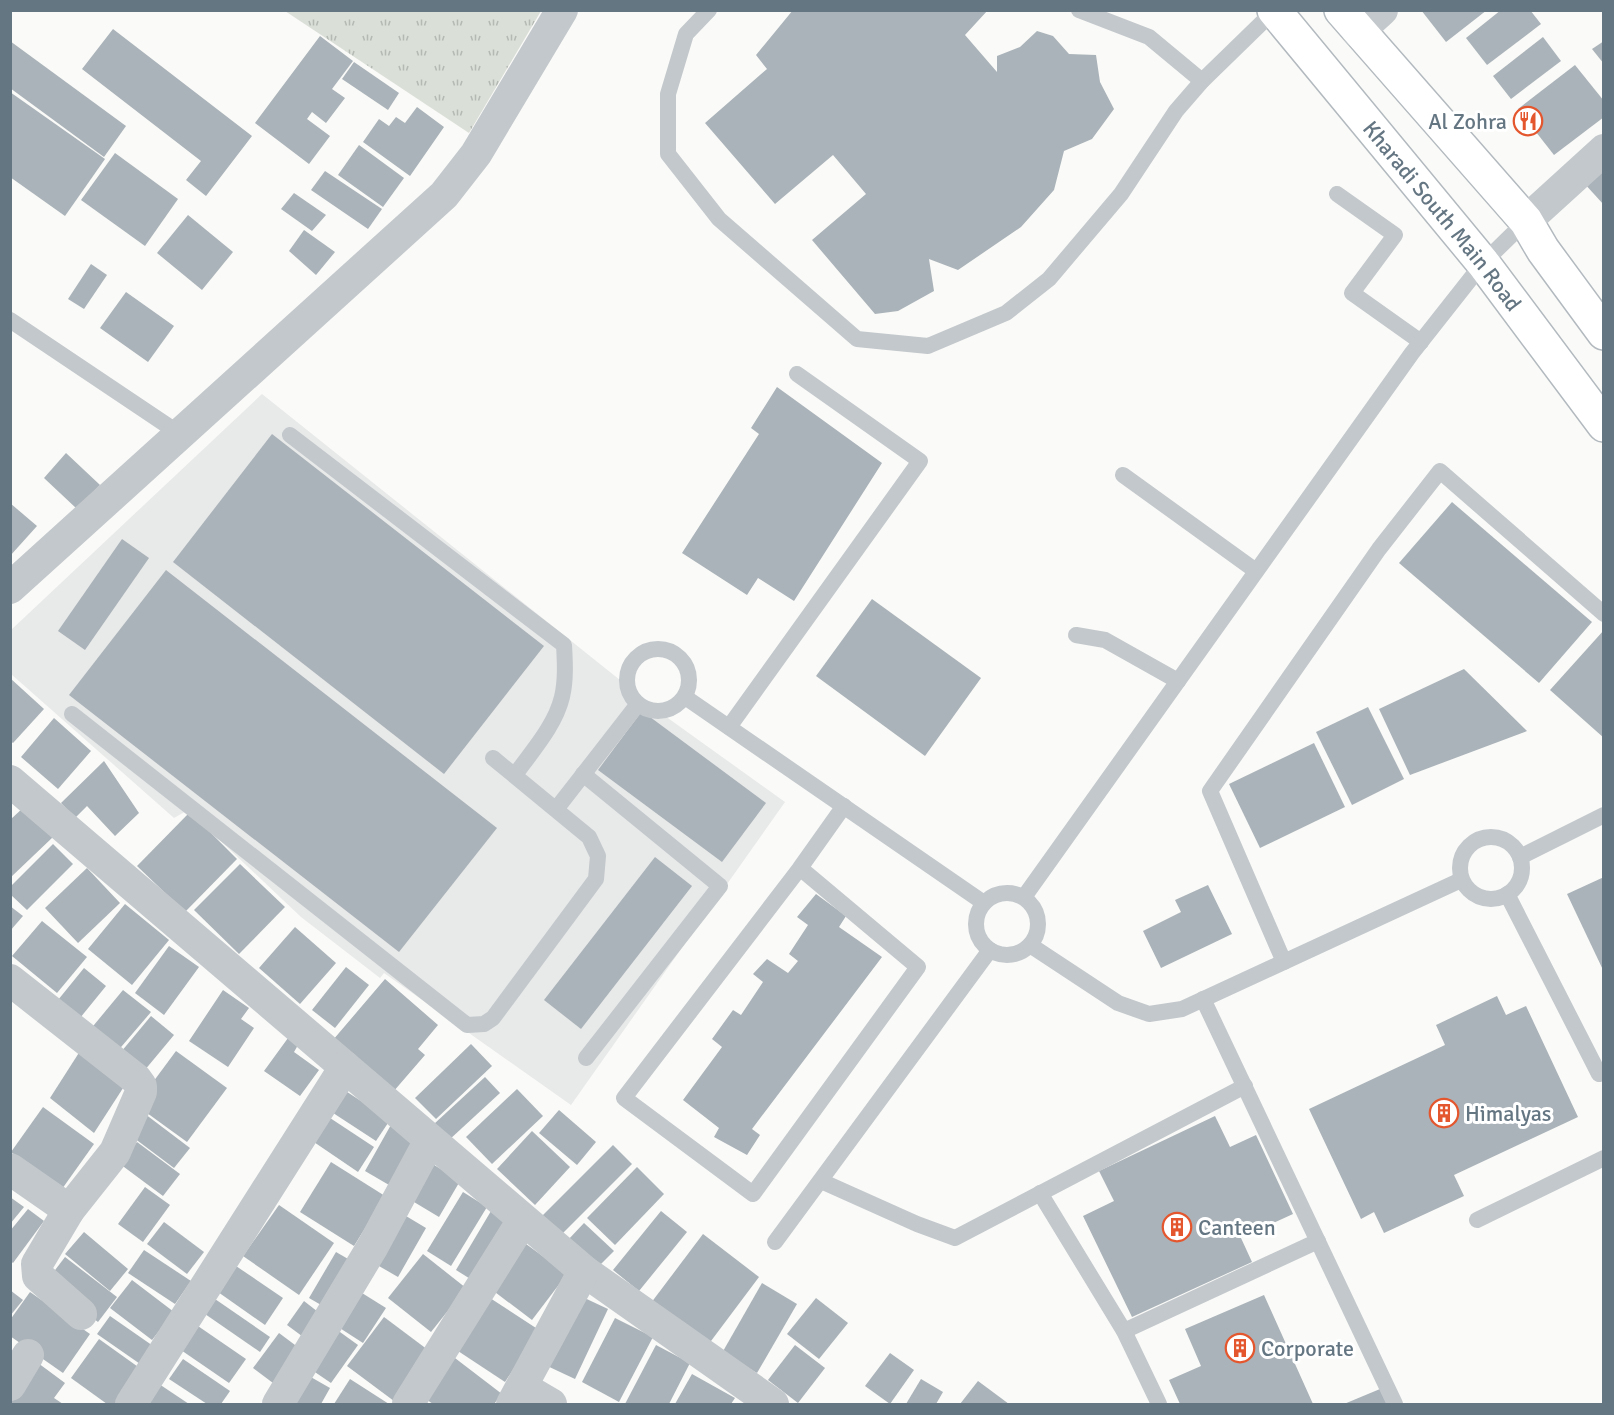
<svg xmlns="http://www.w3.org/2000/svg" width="1614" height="1415" viewBox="0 0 1614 1415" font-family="Signika,sans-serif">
<defs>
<pattern id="grass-tufts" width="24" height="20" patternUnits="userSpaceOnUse" patternTransform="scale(1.5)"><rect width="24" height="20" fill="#dadfd7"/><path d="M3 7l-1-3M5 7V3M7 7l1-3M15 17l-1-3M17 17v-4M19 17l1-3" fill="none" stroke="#b4b9b4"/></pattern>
</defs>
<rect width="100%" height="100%" fill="#fafaf8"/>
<polygon fill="#e8e9e9" points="262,394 665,716 785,802 571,1105 384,973 380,978 301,917 188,810 174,818 11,674 11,630"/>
<polygon fill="url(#grass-tufts)" points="285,11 541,11 469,133"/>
<g fill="#aab3b9">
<polygon points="793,10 988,10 965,35 997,72 997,56 1020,47 1037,31 1053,36 1069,54 1096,55 1100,82 1114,109 1092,139 1064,151 1054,190 1021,227 958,270 929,259 934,291 898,311 875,314 812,240 866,194 833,155 775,204 705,123 767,69 756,55"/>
<polygon points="1421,10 1487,10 1446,42"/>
<polygon points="1501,10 1530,10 1541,24 1487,65 1466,38"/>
<polygon points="113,29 252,136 206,196 186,180 201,161 82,69"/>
<polygon points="320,36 353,61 332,89 345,98 326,123 312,112 307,119 330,136 309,164 255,123"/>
<polygon points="1543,37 1561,61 1511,99 1493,76"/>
<polygon points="10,41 126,126 104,157 10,88"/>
<polygon points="1604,41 1604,64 1592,49"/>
<polygon points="354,62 399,93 388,110 342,79"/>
<polygon points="1575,65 1604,101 1604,117 1554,155 1518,109"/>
<polygon points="10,92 105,159 65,216 10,177"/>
<polygon points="417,107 444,127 410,176 363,142 379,119 389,126 396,117 405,123"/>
<polygon points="359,145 404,178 383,207 338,175"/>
<polygon points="115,153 178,199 145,246 81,200"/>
<polygon points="1604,163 1604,205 1583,182"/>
<polygon points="325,171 382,209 368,229 311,190"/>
<polygon points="294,193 326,215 312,231 281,209"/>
<polygon points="188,215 233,252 202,290 157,253"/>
<polygon points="304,230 335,252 316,275 289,251"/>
<polygon points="91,264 107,275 84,309 68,299"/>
<polygon points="126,292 174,326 148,362 100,328"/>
<polygon points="777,387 882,463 794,601 758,578 747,595 682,553 759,434 751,428"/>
<polygon points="272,434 544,646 444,774 173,562"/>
<polygon points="66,453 100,485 77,509 44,478"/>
<polygon points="1452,502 1592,622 1539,683 1399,563"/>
<polygon points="10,503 37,526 10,556"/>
<polygon points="122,539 149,558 85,650 58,631"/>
<polygon points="166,570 497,828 399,952 69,695"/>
<polygon points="872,599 981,678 925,756 816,676"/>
<polygon points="1604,630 1604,738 1550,690"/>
<polygon points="1464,669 1527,731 1410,775 1379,709"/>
<polygon points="10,678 44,709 13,743 10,741"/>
<polygon points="1368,707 1404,779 1352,805 1316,732"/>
<polygon points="642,711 766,803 722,862 598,770"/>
<polygon points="54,718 91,751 58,789 21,757"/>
<polygon points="1314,743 1345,807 1260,848 1229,784"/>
<polygon points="104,761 139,813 115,836 87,806 75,818 61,803"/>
<polygon points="24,807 53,837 10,878 10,820"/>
<polygon points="190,812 237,859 185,912 137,866"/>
<polygon points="53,844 73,864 27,910 10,894 10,887"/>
<polygon points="655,857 692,886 581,1029 544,1000"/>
<polygon points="240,864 285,907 239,954 194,910"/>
<polygon points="87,868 120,903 78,943 45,908"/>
<polygon points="1604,877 1604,972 1567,894"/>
<polygon points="1208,885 1232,934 1161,968 1143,931 1181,912 1175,900"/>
<polygon points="816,894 846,916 839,927 882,957 752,1129 760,1135 747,1155 714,1137 719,1128 683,1100 722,1047 712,1039 733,1010 741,1015 763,982 753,974 767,959 788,973 798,961 789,954 808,925 797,917"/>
<polygon points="125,904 169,940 132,985 88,949"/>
<polygon points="10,906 23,916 10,931"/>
<polygon points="42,921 87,957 57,993 12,956"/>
<polygon points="295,927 336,963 300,1004 259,968"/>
<polygon points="169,946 199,967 164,1015 135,993"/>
<polygon points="346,967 369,985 335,1028 312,1010"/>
<polygon points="84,968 106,986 80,1018 58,1000"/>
<polygon points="385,979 438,1025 418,1049 425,1055 393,1092 333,1040"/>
<polygon points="123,990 151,1012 116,1053 89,1031"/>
<polygon points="223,990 249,1008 241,1019 254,1028 228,1067 189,1041"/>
<polygon points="1497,996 1506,1015 1526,1006 1578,1117 1454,1175 1464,1196 1384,1233 1374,1212 1361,1219 1309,1109 1445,1045 1436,1025"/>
<polygon points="151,1016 174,1035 144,1071 121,1052"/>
<polygon points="288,1038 298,1045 294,1052 319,1070 300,1096 264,1071"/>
<polygon points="471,1044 492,1066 436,1119 415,1098"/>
<polygon points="82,1048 125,1085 94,1133 50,1098"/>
<polygon points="176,1051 227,1088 187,1142 136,1105"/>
<polygon points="485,1077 500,1093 449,1140 434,1124"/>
<polygon points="341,1088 390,1120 376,1141 327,1109"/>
<polygon points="517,1089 543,1116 492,1164 466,1137"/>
<polygon points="43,1107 94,1144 62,1189 11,1152"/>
<polygon points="559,1110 596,1142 577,1165 539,1133"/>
<polygon points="145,1114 190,1148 174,1168 134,1138"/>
<polygon points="324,1114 374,1147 358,1172 308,1138"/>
<polygon points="1215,1116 1230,1147 1256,1135 1293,1214 1241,1238 1252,1262 1132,1317 1083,1216 1114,1201 1099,1171"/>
<polygon points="392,1123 416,1136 389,1185 365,1171"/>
<polygon points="532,1131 570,1167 535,1205 497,1169"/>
<polygon points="137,1142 180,1174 163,1196 120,1164"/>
<polygon points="613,1145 632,1164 561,1235 542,1216"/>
<polygon points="331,1162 385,1196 354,1246 300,1212"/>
<polygon points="431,1163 460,1181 439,1217 409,1199"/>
<polygon points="637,1167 664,1194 615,1245 587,1218"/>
<polygon points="145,1187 170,1205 143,1242 118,1224"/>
<polygon points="463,1192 487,1207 451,1266 427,1251"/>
<polygon points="10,1197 24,1207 10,1224"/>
<polygon points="279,1205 334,1243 299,1295 243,1256"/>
<polygon points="28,1209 44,1221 13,1263 10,1261 10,1231"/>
<polygon points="491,1211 508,1222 472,1280 456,1270"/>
<polygon points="661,1211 687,1232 639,1291 613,1270"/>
<polygon points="401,1213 426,1228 398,1277 372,1262"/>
<polygon points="164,1222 204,1252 187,1274 147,1244"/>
<polygon points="584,1223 614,1251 596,1269 567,1241"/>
<polygon points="84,1232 128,1269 110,1291 65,1254"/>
<polygon points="703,1234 759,1277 708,1345 651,1303"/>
<polygon points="522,1241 567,1274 532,1320 487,1286"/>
<polygon points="144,1250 191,1281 175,1304 128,1273"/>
<polygon points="336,1252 355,1263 328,1309 309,1298"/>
<polygon points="423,1254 466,1288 431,1332 388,1298"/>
<polygon points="65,1257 117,1297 98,1322 46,1282"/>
<polygon points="236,1266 283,1298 265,1325 218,1292"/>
<polygon points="132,1280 174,1312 152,1340 110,1308"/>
<polygon points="762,1283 797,1304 757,1373 722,1353"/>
<polygon points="354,1288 386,1308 363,1343 332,1323"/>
<polygon points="10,1290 23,1300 10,1316"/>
<polygon points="30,1292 90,1334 63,1373 10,1336 10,1320"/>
<polygon points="576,1294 608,1309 575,1379 543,1364"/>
<polygon points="1264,1295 1313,1404 1180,1404 1169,1380 1201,1366 1185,1329"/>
<polygon points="490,1298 539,1330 505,1382 455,1349"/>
<polygon points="816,1298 848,1323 819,1359 787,1334"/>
<polygon points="215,1299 270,1337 260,1352 205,1314"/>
<polygon points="304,1301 327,1319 310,1342 287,1325"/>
<polygon points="110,1316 156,1348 143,1366 97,1334"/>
<polygon points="384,1317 432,1353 398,1404 347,1366"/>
<polygon points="615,1318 653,1337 619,1402 582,1382"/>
<polygon points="195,1324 246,1359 229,1383 178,1348"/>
<polygon points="333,1327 358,1345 331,1383 306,1366"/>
<polygon points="279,1333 303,1351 277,1386 253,1368"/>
<polygon points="99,1339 141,1369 115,1404 107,1404 71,1378"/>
<polygon points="656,1345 690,1363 669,1404 625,1404"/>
<polygon points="795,1345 825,1368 798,1403 768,1380"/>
<polygon points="890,1353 914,1370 890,1404 865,1386"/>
<polygon points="451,1355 502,1394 494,1404 433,1404 420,1395"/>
<polygon points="183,1359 230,1391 221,1404 207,1404 169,1379"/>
<polygon points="38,1363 65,1383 54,1398 63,1404 10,1404 10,1401"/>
<polygon points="302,1372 330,1388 321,1404 284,1404"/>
<polygon points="692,1374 735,1398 731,1404 675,1404"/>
<polygon points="350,1379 389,1404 334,1404"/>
<polygon points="921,1379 943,1392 936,1404 906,1404"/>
<polygon points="978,1381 1009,1404 960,1404"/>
<polygon points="156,1382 189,1404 140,1404"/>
<polygon points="1380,1389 1387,1404 1344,1404"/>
</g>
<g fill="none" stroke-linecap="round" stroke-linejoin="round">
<g stroke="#b3babf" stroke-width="36">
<g id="secondary">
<path id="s1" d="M 1274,10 L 1483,263 L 1604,425"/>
<polyline points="1341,10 1526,221 1543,250 1604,333"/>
</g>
</g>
<g stroke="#c3c8cc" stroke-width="16">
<polyline points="709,10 686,34 668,94 668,154 719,219 857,339 928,346 1006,313 1049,279 1121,194 1176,111 1202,81 1274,11"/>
<polyline points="1079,10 1149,37 1202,81"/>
<polyline points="1337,194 1395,235 1352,293 1421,342"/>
<polyline points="10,320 180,434"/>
<path d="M 290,435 L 564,645 C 565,662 566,680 562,697 C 555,726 532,751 515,775"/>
<polyline points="1123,475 1256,571"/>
<polyline points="1076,635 1105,640 1178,681"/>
<circle cx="658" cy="680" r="31"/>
<polyline points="685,697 984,903"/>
<polyline points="72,714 467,1025 484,1024 493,1018 596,879 598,856 589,837 493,758"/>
<polyline points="729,727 920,461 797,374"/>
<polyline points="583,774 720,886 586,1058"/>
<polyline points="557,808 638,704"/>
<circle cx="1491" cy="868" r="31"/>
<polyline points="1520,857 1604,815"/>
<polyline points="800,868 624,1098 753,1194 918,967 800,868 844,806"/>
<circle cx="1007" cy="924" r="31"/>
<polyline points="1507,894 1599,1074 1604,1072"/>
<polyline points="1024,897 1412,353 1483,263 1526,221"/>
<polyline points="1030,945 1118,1003 1149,1014 1182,1009 1461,880"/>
<polyline points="1284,962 1210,791 1379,549 1440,471 1604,614"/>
<polyline points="1203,999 1395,1404"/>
<polyline points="821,1181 917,1224 955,1238 1245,1086"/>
<polyline points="1040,1193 1124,1331 1159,1404"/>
<polyline points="1477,1220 1604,1158"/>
<polyline points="775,1242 990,950"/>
<polyline points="1124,1331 1318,1241"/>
</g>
<g stroke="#c3c8cc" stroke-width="32">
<polyline points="1358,32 1382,10"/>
<polyline points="1526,221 1604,150"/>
<polyline points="10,588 444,195 476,154 562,10"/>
<polyline points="10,781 584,1271 773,1404"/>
<polyline points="10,980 136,1079 141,1086 141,1092 115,1152 69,1210 37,1264 38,1276 81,1314"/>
<polyline points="10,1169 69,1210"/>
<polyline points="10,1385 28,1355"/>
<polyline points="522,1387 551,1404"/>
<polyline points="131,1404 345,1067"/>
<polyline points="278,1404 373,1246 430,1140"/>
<polyline points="408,1404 523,1220"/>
<polyline points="512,1404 584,1271"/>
</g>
<use href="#secondary" stroke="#fff" stroke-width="33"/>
</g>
<defs>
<g id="restaurant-ring" transform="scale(1.5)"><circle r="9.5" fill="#fff" stroke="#e4572e" stroke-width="1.5"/><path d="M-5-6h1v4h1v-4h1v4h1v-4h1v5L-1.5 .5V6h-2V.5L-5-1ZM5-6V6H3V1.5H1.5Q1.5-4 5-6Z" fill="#e4572e"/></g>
<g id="building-ring" transform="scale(1.5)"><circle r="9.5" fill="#fff" stroke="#e4572e" stroke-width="1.5"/><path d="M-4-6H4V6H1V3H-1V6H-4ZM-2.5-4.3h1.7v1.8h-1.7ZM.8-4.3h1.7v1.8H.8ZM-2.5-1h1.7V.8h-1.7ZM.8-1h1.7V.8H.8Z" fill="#e4572e"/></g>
</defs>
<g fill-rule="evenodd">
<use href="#restaurant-ring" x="1528" y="121"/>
<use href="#building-ring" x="1444" y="1113"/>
<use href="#building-ring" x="1177" y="1227"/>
<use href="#building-ring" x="1240" y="1348"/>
</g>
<g text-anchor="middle" stroke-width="6" stroke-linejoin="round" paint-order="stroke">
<g font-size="22" fill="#657683" stroke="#fff" text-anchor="start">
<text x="1507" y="129" text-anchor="end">Al Zohra</text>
<text x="1465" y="1121">Himalyas</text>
<text x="1198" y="1235">Canteen</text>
<text x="1261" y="1356">Corporate</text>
</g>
<g font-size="22" fill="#657683" stroke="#fff">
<text dy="8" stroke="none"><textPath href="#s1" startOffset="266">Kharadi South Main Road</textPath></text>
</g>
</g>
<rect width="1614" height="1415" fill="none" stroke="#657683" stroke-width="24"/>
</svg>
